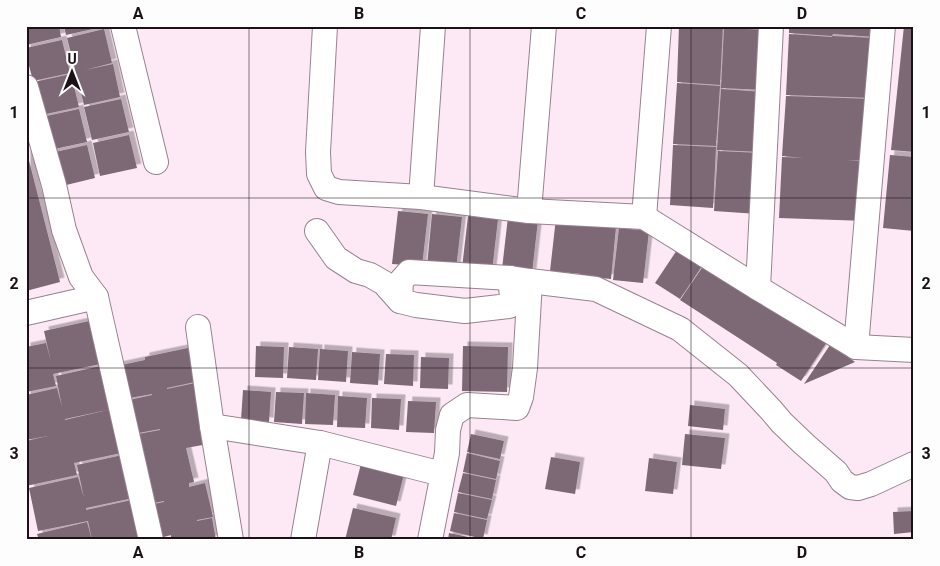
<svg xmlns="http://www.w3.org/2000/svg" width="940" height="566" viewBox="0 0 940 566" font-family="Roboto,sans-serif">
<defs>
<filter id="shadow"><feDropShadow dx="4.5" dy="-4.5" stdDeviation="0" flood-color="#0004"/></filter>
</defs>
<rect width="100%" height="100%" fill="#fde9f5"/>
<g fill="#7d6775" fill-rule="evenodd" filter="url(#shadow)">
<polygon points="26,26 59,26 61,37 26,45"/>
<polygon points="64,26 102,26 102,27 66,35"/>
<polygon points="679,26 723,26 720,85 677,82"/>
<polygon points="789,26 876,26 875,37 833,34 832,36 876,38 873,98 786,95 789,34 832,37 832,36 789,33"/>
<polygon points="904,26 914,26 914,152 891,150"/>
<polygon points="724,28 768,30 765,90 721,88"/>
<polygon points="104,29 112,63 85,70 113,64 120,97 84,105 67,38"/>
<polygon points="62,40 70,73 33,81 26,54 26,48"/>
<polygon points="71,74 79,107 41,115 34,82"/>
<polygon points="677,83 720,86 716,146 673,144"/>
<polygon points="721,89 765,92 761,152 717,150"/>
<polygon points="786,96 873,99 869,160 846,160 869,161 866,221 779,218 782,157 804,158 782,156"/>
<polygon points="121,99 129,132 92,140 84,107"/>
<polygon points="79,109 87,142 50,150 42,117"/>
<polygon points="129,135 137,168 100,176 93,143"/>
<polygon points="87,145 95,178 58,187 51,153"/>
<polygon points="673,145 716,147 713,208 670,205"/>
<polygon points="26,149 60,282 26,291"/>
<polygon points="718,151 761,153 758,214 714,211"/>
<polygon points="890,155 914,157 914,231 883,228"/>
<polygon points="398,211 428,214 422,266 392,264"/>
<polygon points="432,214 462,217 456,269 427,266"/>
<polygon points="468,216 498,219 492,271 462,268"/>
<polygon points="508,217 538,220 532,273 502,269"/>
<polygon points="556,218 616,227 611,279 580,276 581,274 550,271"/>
<polygon points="619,228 649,231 643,283 613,280"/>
<polygon points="681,244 706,260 680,299 655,283"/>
<polygon points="706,262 827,342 801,381 776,365 777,363 680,300"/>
<polygon points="94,320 105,363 53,374 56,386 26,392 26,347 46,343 51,362 44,331"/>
<polygon points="830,345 855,362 804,384"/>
<polygon points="256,346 284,347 283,378 255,377"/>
<polygon points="463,346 508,347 507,392 462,391"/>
<polygon points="289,347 318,349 316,380 287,378"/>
<polygon points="188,348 195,382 167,388 167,389 195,383 208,444 186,448 194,482 189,483 189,487 205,483 213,517 197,520 197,521 212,518 216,540 161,540 171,537 171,535 156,539 149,505 164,502 164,501 148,504 133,435 160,430 160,429 133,434 125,401 152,395 152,394 124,399 117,366 145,360 145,357"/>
<polygon points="320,349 348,351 346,382 318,380"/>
<polygon points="352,352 380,354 378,385 350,383"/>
<polygon points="386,354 414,355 413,386 384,384"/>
<polygon points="421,357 449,358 448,389 420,388"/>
<path d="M 105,365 L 126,452 L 74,463 L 77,475 L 26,486 L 26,441 L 48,436 L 26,440 L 26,395 L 57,388 L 62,407 L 56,376 ZM 112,409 L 65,420 L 65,419 Z"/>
<polygon points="243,390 271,392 269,422 241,420"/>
<polygon points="276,392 304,393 302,424 274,422"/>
<polygon points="306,393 335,395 333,425 305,424"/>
<polygon points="338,396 367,398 365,428 337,427"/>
<polygon points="372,398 401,399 399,430 371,428"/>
<polygon points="408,401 436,402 434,433 406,432"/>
<polygon points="690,405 725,409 723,430 688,426"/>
<polygon points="471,434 504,441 500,459 467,452"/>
<polygon points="685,434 725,438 721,469 682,465"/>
<polygon points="467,453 500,461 496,479 463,472"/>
<polygon points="127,454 138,497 86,508 86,510 136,499 146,540 92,540 88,521 38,531 29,488 78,477 84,498 77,465"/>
<polygon points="551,457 580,462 575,494 545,489"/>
<polygon points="649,458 677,462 673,494 645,491"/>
<polygon points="362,460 405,470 396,506 353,495"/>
<polygon points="463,473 496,480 492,499 458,492"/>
<polygon points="458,493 492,500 487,519 454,512"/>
<polygon points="353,508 396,518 391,540 345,540"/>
<polygon points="914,511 914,532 894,534 893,512"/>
<polygon points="454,513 487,520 483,539 450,531"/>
<polygon points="87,522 92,540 39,540 37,534"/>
<polygon points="449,533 478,539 478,540 448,540"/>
</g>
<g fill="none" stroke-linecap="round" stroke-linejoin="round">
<g stroke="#98818f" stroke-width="26">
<g id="minor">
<polyline points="123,26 156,162"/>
<polyline points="325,26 318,152 319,174 326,188 339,192 421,197 529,211 644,217 758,288 856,347 914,350"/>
<polyline points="26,87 54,185 64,230 81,277 96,297 151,540"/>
<polyline points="421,197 433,26"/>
<polyline points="529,211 544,26"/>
<polyline points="644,217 659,26"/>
<polyline points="317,231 336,258 356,271 370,275 384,283 400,301 416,305 465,311 509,306 512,296 510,278 530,281 596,289 680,329 738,375 771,410 782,423 804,444 836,472 842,481 850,487 858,488 871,484 914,464"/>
<polyline points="758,288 771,26"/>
<polyline points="400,301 401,281 409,272 510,278"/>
<polyline points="26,313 96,297"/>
<polyline points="198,327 212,426 231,540"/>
<polyline points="856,347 883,26"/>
<polyline points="212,426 320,443 442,474"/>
<polyline points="303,540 320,443"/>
<polyline points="430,540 447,453 448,430 452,415 467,405 517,408 521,397 525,368 530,281"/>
</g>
</g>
<use href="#minor" stroke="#fff" stroke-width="24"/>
</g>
<path fill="none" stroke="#1b1218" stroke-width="1" stroke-opacity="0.55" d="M 249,26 L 249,540M 470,26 L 470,540M 691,26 L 691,540M 26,198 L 914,198M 26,368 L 914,368"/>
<rect width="940" height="566" fill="none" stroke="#fdfdfd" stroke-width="55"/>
<g transform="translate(72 72)" stroke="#fdfdfd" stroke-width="4" paint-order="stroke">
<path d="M0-4L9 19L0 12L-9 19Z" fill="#1b1218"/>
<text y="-8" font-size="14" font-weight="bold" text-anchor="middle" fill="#1b1218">U</text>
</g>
<rect x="28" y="28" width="884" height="510" fill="none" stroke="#1b1218" stroke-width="2"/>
<g font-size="16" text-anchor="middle" font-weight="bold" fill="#1b1218">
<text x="138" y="19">A</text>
<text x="359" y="19">B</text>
<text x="581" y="19">C</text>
<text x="802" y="19">D</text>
<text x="14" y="118">1</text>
<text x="926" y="118">1</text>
<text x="14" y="289">2</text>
<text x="926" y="289">2</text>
<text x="14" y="459">3</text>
<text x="926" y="459">3</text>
<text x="138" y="558">A</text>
<text x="359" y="558">B</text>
<text x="581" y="558">C</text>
<text x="802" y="558">D</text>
</g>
</svg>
